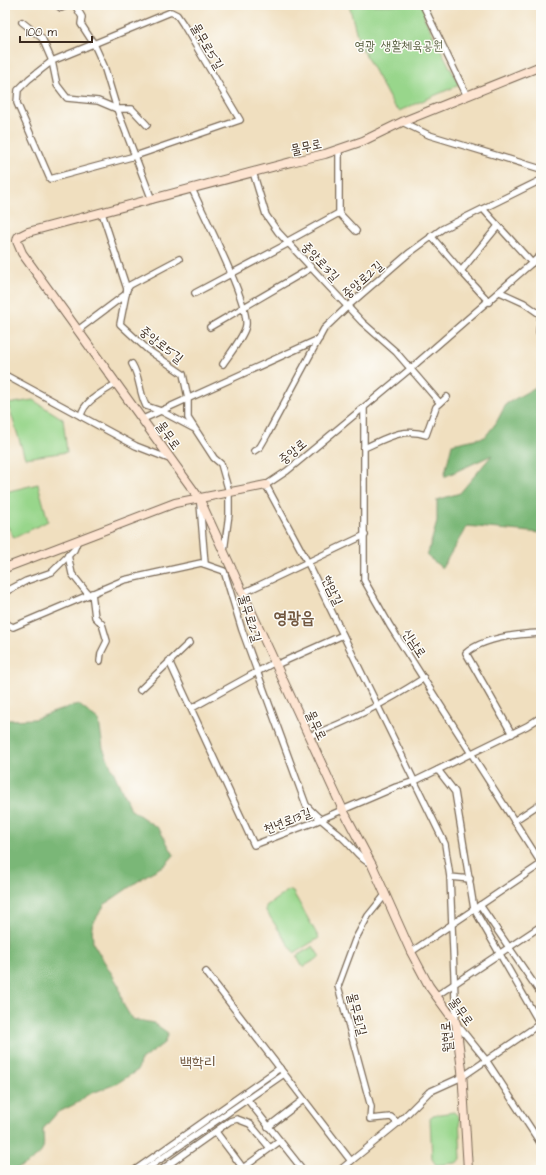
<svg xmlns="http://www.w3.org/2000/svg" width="546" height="1175" viewBox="0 0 546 1175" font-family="'Architects Daughter','Poor Story',sans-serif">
<rect width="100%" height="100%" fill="#fdfcf7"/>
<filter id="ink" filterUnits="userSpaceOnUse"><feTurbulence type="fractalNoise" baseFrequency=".025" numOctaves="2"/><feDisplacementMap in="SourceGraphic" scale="8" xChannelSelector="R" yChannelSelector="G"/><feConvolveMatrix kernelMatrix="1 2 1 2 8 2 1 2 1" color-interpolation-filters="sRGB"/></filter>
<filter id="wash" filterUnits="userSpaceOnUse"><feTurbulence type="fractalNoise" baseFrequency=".012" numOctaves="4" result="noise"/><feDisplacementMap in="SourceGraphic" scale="16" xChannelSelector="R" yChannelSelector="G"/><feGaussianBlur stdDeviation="0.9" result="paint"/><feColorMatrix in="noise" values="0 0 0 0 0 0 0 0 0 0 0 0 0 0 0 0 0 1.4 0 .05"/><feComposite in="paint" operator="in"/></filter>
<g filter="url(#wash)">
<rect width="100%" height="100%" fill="#f0dfbf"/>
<g fill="#98d68b" stroke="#6a8054">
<polygon points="349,5 425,5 429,11 424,17 459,85 399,111 393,105 359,43"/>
<polygon points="33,400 63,419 67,452 25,458 8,404"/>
<polygon points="38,484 48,521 14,538 5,522 5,492"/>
<polygon points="289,890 293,892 319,938 294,953 266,911 266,906"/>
<polygon points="313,946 320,957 303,967 297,956"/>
<polygon points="454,1112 459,1117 461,1159 456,1163 436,1165 432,1159 430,1119 433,1115"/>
</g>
<g fill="#7ab777" stroke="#5a704a">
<polygon points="541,384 541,533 467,526 442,568 427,556 437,522 437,500 460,493 492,455 444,477 452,444 485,437 496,423 506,404"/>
<path d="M 78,704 L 99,721 L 103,748 L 130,809 L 159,829 L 174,855 L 165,865 L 150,873 L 105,904 L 92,925 L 93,943 L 119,986 L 123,1004 L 132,1019 L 154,1023 L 168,1033 L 164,1043 L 140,1061 L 138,1070 L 116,1084 L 87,1095 L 79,1102 L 57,1113 L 43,1129 C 44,1151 46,1150 28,1163 C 19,1168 15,1170 5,1170 L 5,719 L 7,720 L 34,719 Z"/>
</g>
</g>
<g filter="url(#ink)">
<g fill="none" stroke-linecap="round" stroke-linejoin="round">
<g stroke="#7a6956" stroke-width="8">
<g id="street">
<polyline points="57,5 61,8 68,5"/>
<polyline points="75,5 82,17 81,24 94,44 104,66 117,109 152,200"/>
<polyline points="423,5 467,96"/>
<polygon points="171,12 177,15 183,24 240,120 135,156 50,179 17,103 18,90 29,79 52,61"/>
<polyline points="22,22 42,38 52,61 57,85 67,98 98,101 117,109 132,109 147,125"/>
<polyline points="402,122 429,135 541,169"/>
<polyline points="253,172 266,215 278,232 362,322 396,352 440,403"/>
<path d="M 192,189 C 203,213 249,303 246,325 C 245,335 229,355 223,364"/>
<polyline points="483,209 532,263"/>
<polyline points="102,213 127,289"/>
<polyline points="339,213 356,231"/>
<polyline points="431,236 461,271"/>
<polyline points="288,241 339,213 339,149"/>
<polyline points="541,255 410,369 287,471 266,485 308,563 445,844 450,877 456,1023 486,1060 541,1144"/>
<polyline points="179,259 130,285 127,289 120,324 148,350 183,374 188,398 188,418 214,458 221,464 229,492 229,514 224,551"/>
<polyline points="500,292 524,303 541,315"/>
<polyline points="195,293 289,243"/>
<polyline points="489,302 461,271 498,226"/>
<polyline points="541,315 539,332 541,336"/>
<polyline points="210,327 311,268"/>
<polyline points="78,330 126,294"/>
<path d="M 132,364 C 140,377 139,392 146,406 L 161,411 L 193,428"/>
<polyline points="5,375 136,446 172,460"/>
<polyline points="364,408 364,580 390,626 541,863"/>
<path d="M 81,416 C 83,401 105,391 117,383"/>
<polyline points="143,419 319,339"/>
<path d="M 364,448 C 385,439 403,427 426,435 L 436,407 L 447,397"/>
<polyline points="254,451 260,447 267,435 324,329 348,306 408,254 442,229 541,180"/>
<polyline points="200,504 205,564"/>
<polyline points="68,555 72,574 88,594"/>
<polyline points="5,592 26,581 52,572 74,550 78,540"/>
<polyline points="92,593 95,617 102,624 107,641 101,653 100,661"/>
<polyline points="243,593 365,535"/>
<path d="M 5,623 L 13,627 L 124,580 L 201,563 L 224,571 L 242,630 L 306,805 C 319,820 333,828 346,841 C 355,850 360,859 371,864"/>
<polyline points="169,661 254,845 312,823 396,787 415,781 527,726 541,717"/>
<polyline points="276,665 343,635"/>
<polyline points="140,690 189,643"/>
<polyline points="192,708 275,662"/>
<path d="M 512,734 L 466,653 C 484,637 518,634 541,633"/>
<path d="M 309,736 C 350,721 387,702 424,678"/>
<polyline points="438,770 455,792 474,909 540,1024"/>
<polyline points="514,821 541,803"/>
<polyline points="450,877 470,879"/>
<polyline points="385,895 368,916 355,940 338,986 371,1107 370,1119 391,1117 398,1123"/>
<polyline points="480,905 541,994"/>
<polyline points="411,952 541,864"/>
<polyline points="206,972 351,1161"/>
<polyline points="436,996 541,926"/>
<polyline points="247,1099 303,1170"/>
<polyline points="268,1127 303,1100"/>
<polyline points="216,1132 243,1168"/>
<polyline points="135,1170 280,1068"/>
<polyline points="145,1170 284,1074"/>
<polyline points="161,1170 230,1121 237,1119 250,1124 270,1148"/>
<polyline points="244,1170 243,1168 280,1141"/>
<polyline points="340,1170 398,1123 429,1092 462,1077 541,1023"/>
</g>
</g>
<g stroke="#7a6956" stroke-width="10">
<g id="secondary">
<polyline points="5,568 175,503 266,485"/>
<polyline points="468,1170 462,1070 456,1023 429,986 411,952 372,865 343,810 199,498 22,253 17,241 18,237 28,232 291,162 325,154 363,141 402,122 541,66"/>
</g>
</g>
<use href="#street" stroke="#fff" stroke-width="5.5"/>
<use href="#secondary" stroke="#fde4d1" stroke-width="8"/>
</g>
</g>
<g text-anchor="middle" stroke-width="3" stroke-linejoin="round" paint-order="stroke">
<g font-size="13" fill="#575e3f" stroke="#fdfcf7">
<text x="399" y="50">영광 생활체육공원</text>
</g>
<g font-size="13" fill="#3b2a1e" stroke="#fdfcf7">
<text transform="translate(208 46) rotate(60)" y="5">물무로5길</text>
<text transform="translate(306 146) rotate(-13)" y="5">물무로</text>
<text transform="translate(321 261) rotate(47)" y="5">중앙로3길</text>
<text transform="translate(362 279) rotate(-41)" y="5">중앙로2길</text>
<text transform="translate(162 344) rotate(38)" y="5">중앙로5길</text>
<text transform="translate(169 435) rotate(54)" y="5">물무로</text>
<text transform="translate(292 451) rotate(-39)" y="5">중앙로</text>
<text transform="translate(333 590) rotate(64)" y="5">현암길</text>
<text transform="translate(251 618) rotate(73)" y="5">물무로2길</text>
<text transform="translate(415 643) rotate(57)" y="5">신남로</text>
<text transform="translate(317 725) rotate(65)" y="5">물무로</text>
<text transform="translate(287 820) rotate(-21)" y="5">천년로13길</text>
<text transform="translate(462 1011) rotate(54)" y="5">물무로</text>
<text transform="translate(358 1014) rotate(75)" y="5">물무로1길</text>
<text transform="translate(446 1037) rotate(-96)" y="5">월현로</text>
</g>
<g font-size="15" fill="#725840" stroke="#fdfcf7">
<text x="198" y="1067">백학리</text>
</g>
<g font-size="17" font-weight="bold" fill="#725840" stroke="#fdfcf7">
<text x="294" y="623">영광읍</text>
</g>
</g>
<rect width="546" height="1175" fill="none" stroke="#fdfcf7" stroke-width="20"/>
<path d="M20 36v6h72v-6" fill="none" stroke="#3b2a1e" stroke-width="2"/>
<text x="26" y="36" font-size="12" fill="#3b2a1e" stroke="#fdfcf7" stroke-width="3" paint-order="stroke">100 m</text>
</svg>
